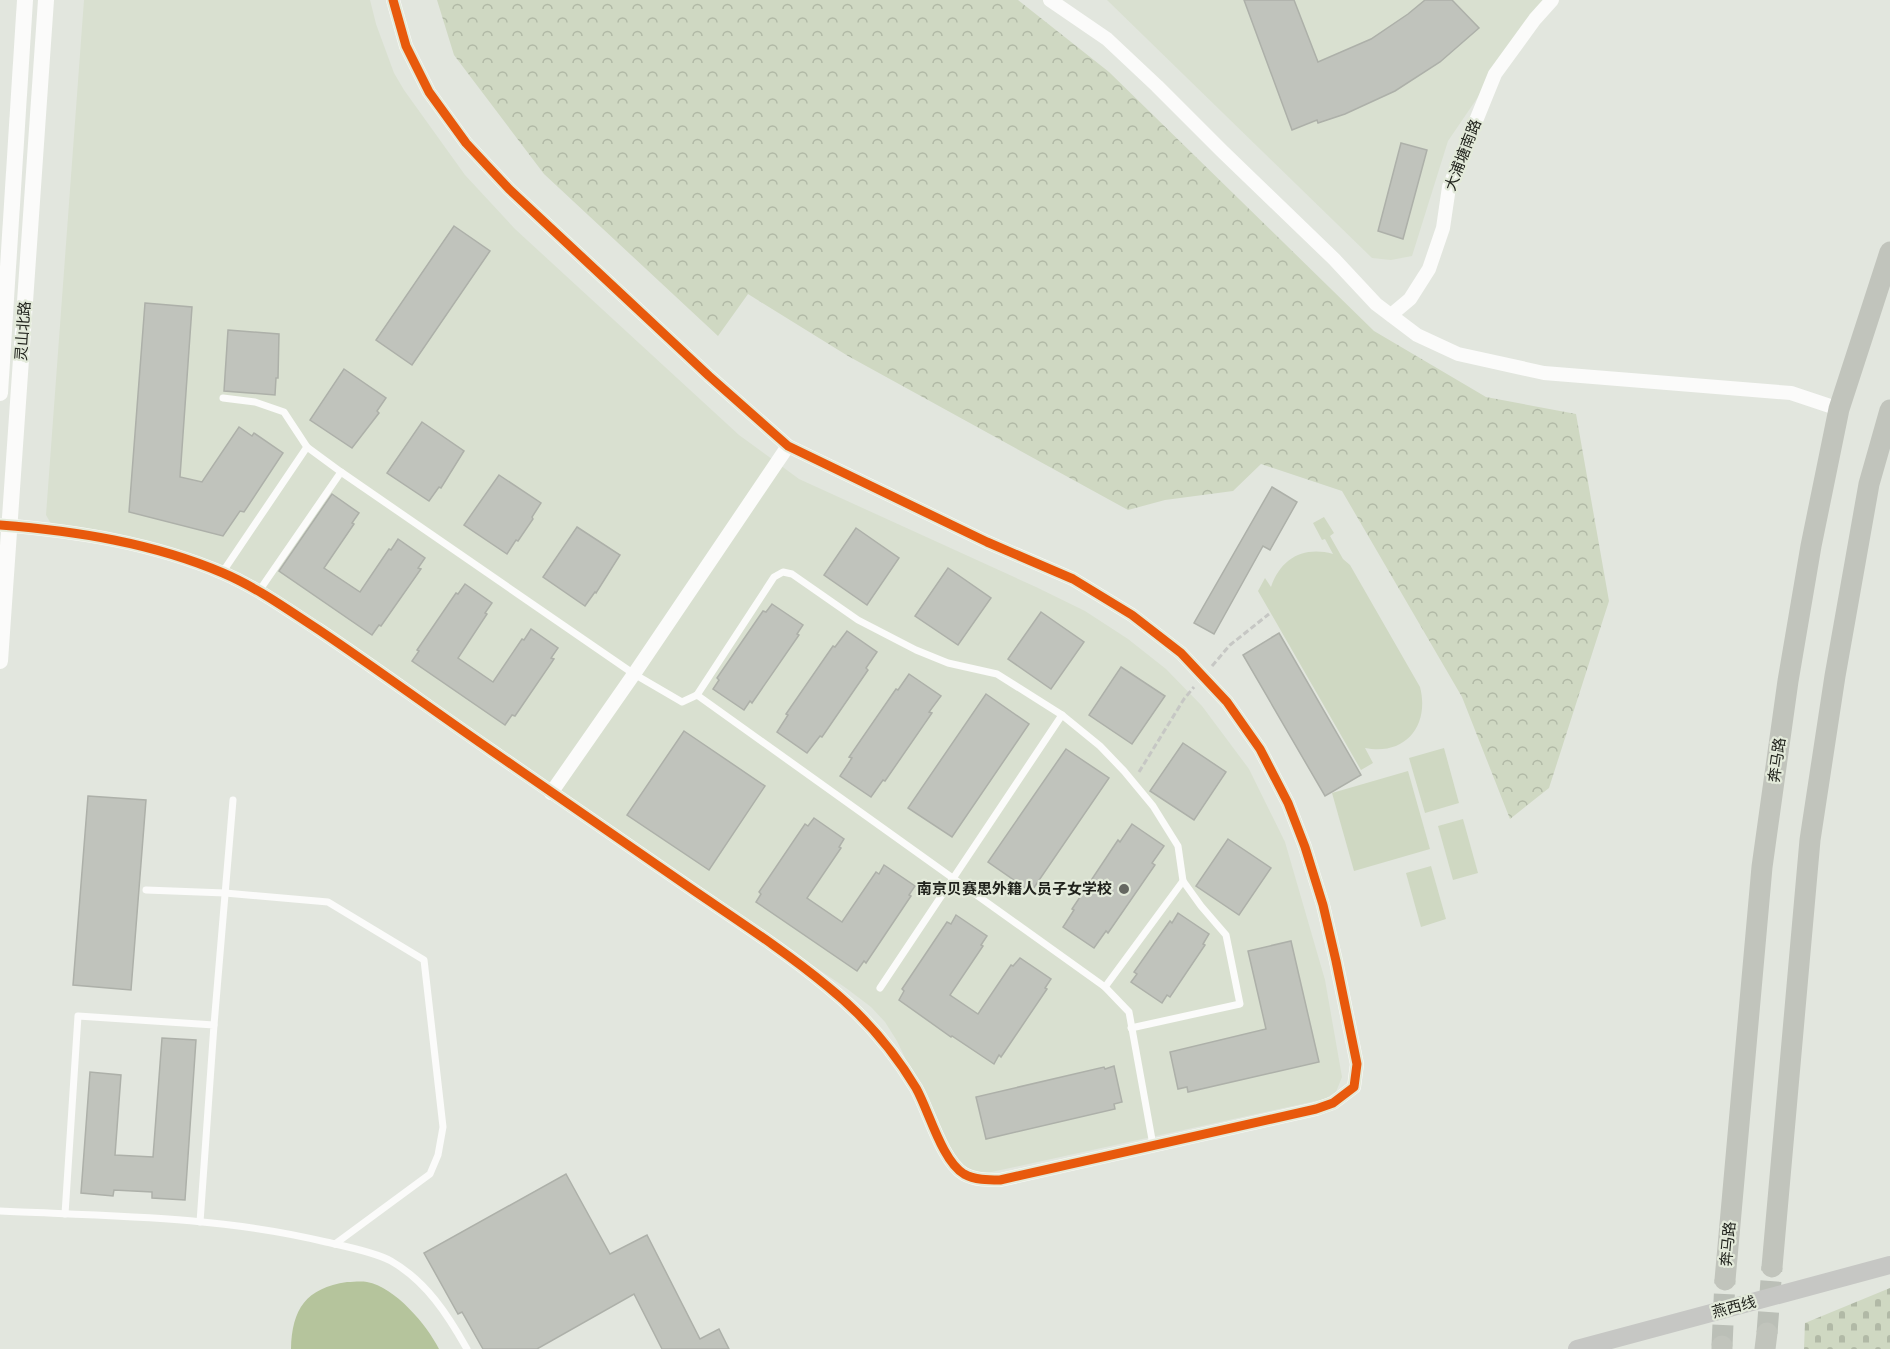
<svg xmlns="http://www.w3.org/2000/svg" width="1890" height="1349" viewBox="0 0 1890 1349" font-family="Overpass,'Noto Sans SC',sans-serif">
<defs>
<pattern id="forest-crowns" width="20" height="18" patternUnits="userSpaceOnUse" patternTransform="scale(1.5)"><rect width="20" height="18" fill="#cfd8c2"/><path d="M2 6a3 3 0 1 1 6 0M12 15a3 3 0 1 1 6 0" fill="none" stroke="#b1b9a6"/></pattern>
<pattern id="cemetery-stones" width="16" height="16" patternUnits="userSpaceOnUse" patternTransform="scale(1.5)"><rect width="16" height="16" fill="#cfd8c2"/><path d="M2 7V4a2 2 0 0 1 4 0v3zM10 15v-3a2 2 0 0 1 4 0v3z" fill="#b1b9a6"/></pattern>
</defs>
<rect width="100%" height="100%" fill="#e2e6de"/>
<g fill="#d9e0d0">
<polygon points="84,0 370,0 376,24 394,73 404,90 465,175 515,229 739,435 799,479 1036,587 1085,611 1128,639 1166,669 1202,706 1249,769 1285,842 1325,980 1342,1077 1336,1092 1325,1099 987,1173 971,1172 952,1156 897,1041 885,1022 871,1007 846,988 268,596 244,582 58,526 50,522 46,515"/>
<polygon points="1107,0 1544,0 1448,141 1412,256 1391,260 1372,258"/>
</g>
<g fill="#cfd8c2">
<path d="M 1324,517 L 1334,533 L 1330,536 L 1343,559 L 1350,565 L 1420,687 C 1430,726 1405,756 1365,748 L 1373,763 L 1361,770 L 1258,591 L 1265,578 L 1271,587 C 1281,558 1304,546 1333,554 L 1325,539 L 1322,540 L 1313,523 Z"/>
<polygon points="1444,748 1459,803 1425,813 1409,758"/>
<polygon points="1408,771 1430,849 1354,871 1332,793"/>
<polygon points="1463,819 1478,873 1453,880 1438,826"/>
<polygon points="1431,866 1446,919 1421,927 1406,873"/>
</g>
<polygon fill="url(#forest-crowns)" points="437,0 1018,0 1109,72 1374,331 1486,397 1576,414 1609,601 1549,788 1510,819 1462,697 1342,491 1261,464 1233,491 1165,500 1128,510 848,356 748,294 718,336 544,174 454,55"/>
<polygon fill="url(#cemetery-stones)" points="1890,1288 1890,1349 1804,1349 1805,1323"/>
<path fill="#b5c49c" d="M 347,1282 C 354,1282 360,1281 367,1282 C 395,1287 427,1325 439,1349 L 291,1349 C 292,1309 306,1288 347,1282 Z"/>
<g fill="#c0c3bc" stroke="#adb0a9" stroke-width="1.5">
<polygon points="1244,0 1294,0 1318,62 1371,39 1408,14 1425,0 1452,0 1479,28 1440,62 1395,91 1345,114 1318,123 1317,120 1292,130"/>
<polygon points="1401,143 1427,150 1403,239 1378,231"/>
<polygon points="454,226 490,251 412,365 376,340"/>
<polygon points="145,303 192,307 180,477 202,482 239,427 252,436 254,433 283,453 244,512 240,511 223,536 129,512"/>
<polygon points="228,330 279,334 278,378 276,378 275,395 224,391"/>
<polygon points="344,369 386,398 377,411 379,413 352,448 310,420"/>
<polygon points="422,422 464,451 441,488 439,487 429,501 387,473"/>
<polygon points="499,475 541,503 532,517 533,519 518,541 516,540 507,554 464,525"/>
<polygon points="1272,487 1297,502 1270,550 1263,546 1214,634 1194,623"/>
<polygon points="332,494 359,513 352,523 354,524 324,568 360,592 389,549 391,550 398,539 425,558 418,568 421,569 381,626 379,625 372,635 279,571"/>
<polygon points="577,527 620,555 596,593 595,592 585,606 543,577"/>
<polygon points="856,528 899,558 867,605 824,575"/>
<polygon points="948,568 991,598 958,645 915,616"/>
<polygon points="465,584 492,603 485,613 487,614 458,658 493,682 522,639 524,640 531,629 558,648 551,658 554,659 515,716 512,715 505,725 412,661 419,651 417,650 456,593 458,594"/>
<polygon points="772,604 803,625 797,634 799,635 752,703 750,701 744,710 713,689 719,680 717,678 763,611 766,612"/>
<polygon points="1041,612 1084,642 1051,689 1008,659"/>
<polygon points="847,631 877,652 866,668 868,670 822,737 820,736 807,753 777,732 788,715 786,714 833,646 835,647"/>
<polygon points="1279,633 1361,775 1325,796 1243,655"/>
<polygon points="1121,667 1165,696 1132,744 1089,715"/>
<polygon points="909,674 941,696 929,712 932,713 885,781 883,780 871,797 840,776 852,758 849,757 896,689 898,690"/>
<polygon points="986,694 1029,724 952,837 908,808"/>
<polygon points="684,731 765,786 709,870 627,815"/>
<polygon points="1183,743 1226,772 1194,820 1150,791"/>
<polygon points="1066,749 1109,778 1031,892 988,862"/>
<polygon points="88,796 146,800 131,990 73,985"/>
<polygon points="814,818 844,839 839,847 841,848 807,898 842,922 876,872 879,874 884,865 915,886 909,895 911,896 866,963 864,961 857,971 756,902 761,894 759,892 805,824 808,826"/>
<polygon points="1132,824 1164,846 1152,863 1155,865 1108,933 1106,931 1094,948 1063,927 1074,910 1072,909 1118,840 1120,842"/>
<polygon points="1228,839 1271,868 1239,915 1196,886"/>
<polygon points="1178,913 1209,934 1203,944 1205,945 1170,997 1167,995 1162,1003 1131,982 1137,974 1134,972 1170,921 1172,923"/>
<polygon points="956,915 987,936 981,945 983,946 950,995 978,1014 1011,965 1013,966 1020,958 1051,979 1045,988 1047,989 1001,1057 999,1055 994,1064 952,1036 951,1037 899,1000 904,991 902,989 947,922 951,924"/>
<polygon points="1291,941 1319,1062 1188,1092 1187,1087 1178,1089 1170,1052 1266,1029 1248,951"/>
<polygon points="162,1038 196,1040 185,1200 152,1198 152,1192 114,1190 113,1196 81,1193 90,1072 121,1075 115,1155 153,1157"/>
<polygon points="1114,1066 1122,1102 1114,1104 1115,1109 986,1139 976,1097 1104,1067 1105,1069"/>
<polygon points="566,1174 610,1254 647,1235 700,1339 719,1329 729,1349 662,1349 634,1294 537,1349 483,1349 462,1312 458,1314 424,1253"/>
</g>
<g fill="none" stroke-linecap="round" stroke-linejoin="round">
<g stroke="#bbbfb7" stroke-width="21" stroke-dasharray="21 10" stroke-linecap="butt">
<polyline points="1767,1333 1772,1267"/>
<polyline points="1722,1346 1725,1280"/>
</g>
<g stroke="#c6c7c4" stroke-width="3" stroke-dasharray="6 3" stroke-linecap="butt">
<polyline points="1212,666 1230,645 1269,614"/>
<polyline points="1139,772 1184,699 1194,687"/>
</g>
<g stroke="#fbfbfa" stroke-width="7">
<polyline points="223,398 255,402 284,412 307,447 341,472 634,674 682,702 697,695 1105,987 1129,1012 1153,1145"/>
<polyline points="222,573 307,447"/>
<polyline points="259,591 341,472"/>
<polyline points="697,695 774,577 783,572 792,574 858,620 916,650 948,663 997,674 1062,715 1100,746 1124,771 1153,806 1178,846 1183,881 1201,906 1226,935 1240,1004 1131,1028"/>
<polyline points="146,890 225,893 328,902 424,960 443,1127 438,1155 430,1174 335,1244"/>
<polyline points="1105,987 1183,881"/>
<polyline points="880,988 1062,715"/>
<polyline points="214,1025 233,800"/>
<path d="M 0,1211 C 109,1216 219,1216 326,1242 C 344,1246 375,1252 391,1261 C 426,1281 448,1315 467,1349"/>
<polyline points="65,1214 78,1016 214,1025 200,1222"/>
</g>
<g stroke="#fbfbfa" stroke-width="14">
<polyline points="1050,0 1107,39 1157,86 1222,151 1334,259 1376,304 1417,335 1458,354 1544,373 1791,393 1839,409"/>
<polyline points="1391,315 1410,299 1429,269 1443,228 1449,187 1495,74 1535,19 1552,0"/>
<path d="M 0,525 C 76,531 153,543 223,573 C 258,588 288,610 319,630 C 377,669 434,711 492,751 C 560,798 628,845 696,892 C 740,922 786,952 827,986 C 863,1015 892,1048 916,1088 C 929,1111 942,1161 964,1174 C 975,1180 988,1180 1000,1180 L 1316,1109 L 1333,1103 L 1354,1087 L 1357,1064 L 1336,961 L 1323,905 L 1305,847 L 1288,803 L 1260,749 L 1227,702 L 1181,653 L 1132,615 L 1073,579 L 987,542 L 788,446 L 709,376 L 509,189 L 466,143 L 429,92 L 406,46 L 393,0"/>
<polyline points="551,793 634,674 788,446"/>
</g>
<g stroke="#fbfbfa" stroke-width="16">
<polyline points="0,393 25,0"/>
<polyline points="0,661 46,0"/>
</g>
<polyline stroke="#c6c7c4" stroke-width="18" points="1577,1349 1890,1265"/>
<g stroke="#c1c4bc" stroke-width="21">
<polyline points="1772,1267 1810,840 1835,676 1869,484 1890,410"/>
<polyline points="1725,1280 1762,867 1788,681 1811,546 1839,409 1890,252"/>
<polyline points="1722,1349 1722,1346"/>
<polyline points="1765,1349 1767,1333"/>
</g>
<g stroke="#e3eada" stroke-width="13">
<path id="cycleway" d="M 0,525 C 76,531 153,543 223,573 C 258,588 288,610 319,630 C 377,669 434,711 492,751 C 560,798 628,845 696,892 C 740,922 786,952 827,986 C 863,1015 892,1048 916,1088 C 929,1111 942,1161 964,1174 C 975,1180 988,1180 1000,1180 L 1316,1109 L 1333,1103 L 1354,1087 L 1357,1064 L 1336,961 L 1323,905 L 1305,847 L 1288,803 L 1260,749 L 1227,702 L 1181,653 L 1132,615 L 1073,579 L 987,542 L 788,446 L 709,376 L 509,189 L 466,143 L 429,92 L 406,46 L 393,0"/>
</g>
<use href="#cycleway" stroke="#e8590c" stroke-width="9"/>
</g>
<circle fill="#656761" stroke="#e3eada" stroke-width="2" cx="1124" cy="889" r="6"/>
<g text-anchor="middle" stroke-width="4.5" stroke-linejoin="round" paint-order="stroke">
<g font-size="15" fill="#21231d" stroke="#e3eada">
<text transform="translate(1463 155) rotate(-69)" y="5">大浦塘南路</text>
<text transform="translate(23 331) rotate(-86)" y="5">灵山北路</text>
<text transform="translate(1777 760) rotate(-82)" y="5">奔马路</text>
<text transform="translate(1728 1244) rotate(-85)" y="5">奔马路</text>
<text transform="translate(1734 1307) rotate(-15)" y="5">燕西线</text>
</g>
<g font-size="15" font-weight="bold" fill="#21231d" stroke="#e3eada" text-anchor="end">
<text x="1112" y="894">南京贝赛思外籍人员子女学校</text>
</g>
</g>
</svg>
